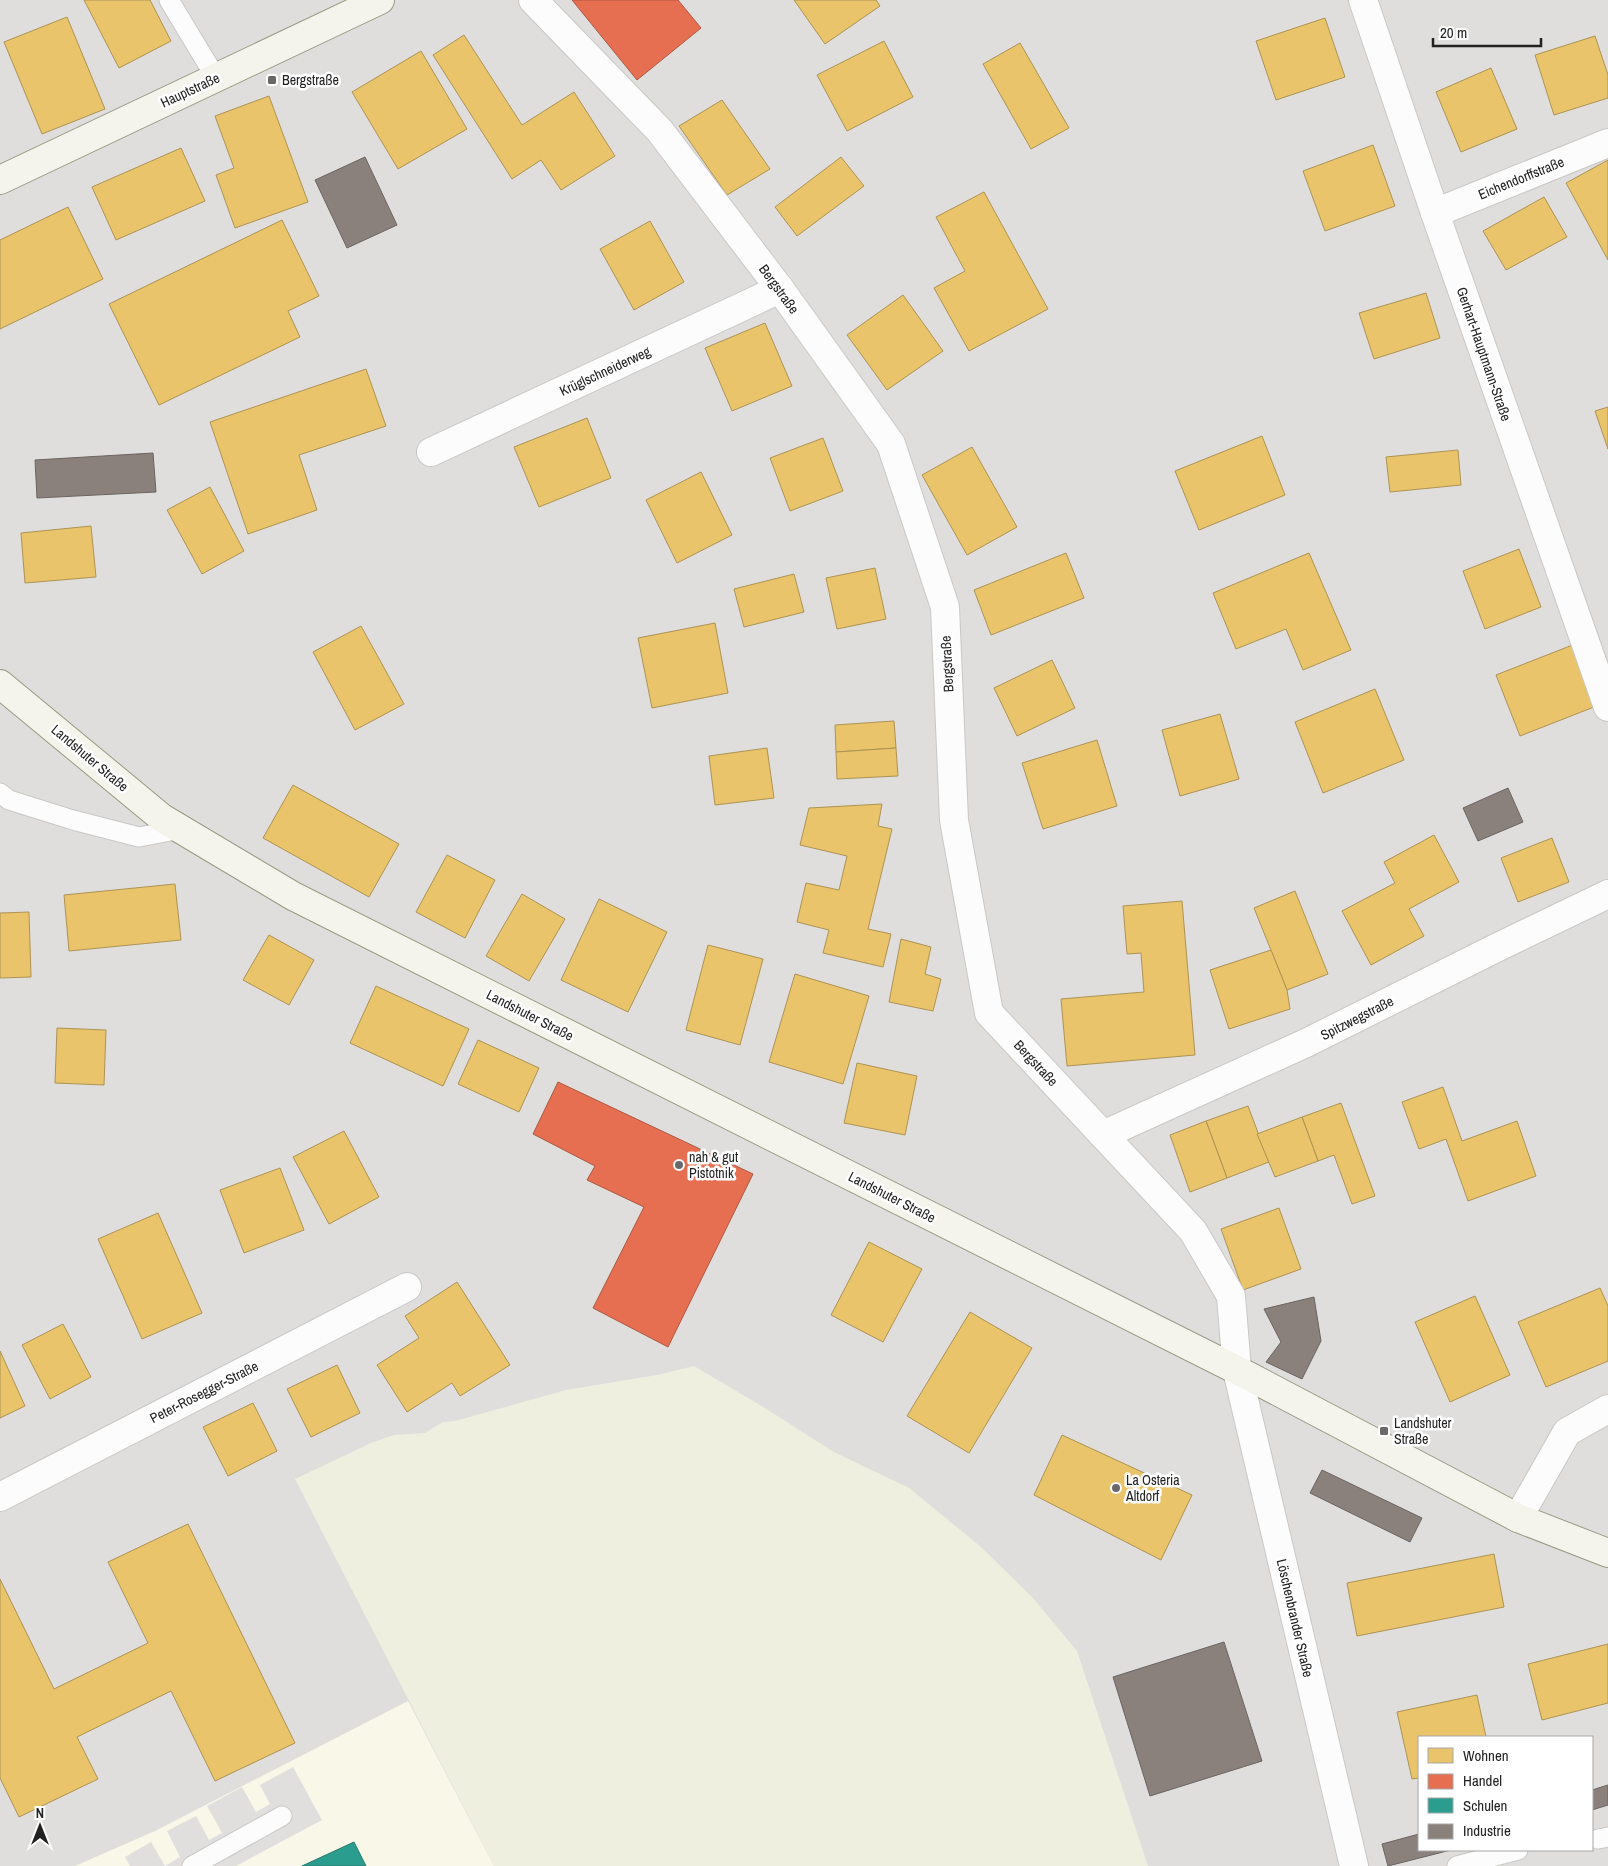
<svg xmlns="http://www.w3.org/2000/svg" width="1608" height="1866" viewBox="0 0 1608 1866" font-family="'Archivo Narrow',sans-serif">
<rect width="100%" height="100%" fill="#f0eeeb"/>
<path fill="#dfdedc" fill-rule="evenodd" d="M 0,0 L 1608,0 L 1608,1866 L 0,1866 ZM 1419,1737 L 1592,1737 L 1592,1850 L 1419,1850 Z"/>
<polygon fill="#f8f7e8" points="408,1701 494,1866 75,1866 155,1831"/>
<polygon fill="#efefdf" points="694,1366 760,1405 834,1452 909,1488 981,1547 1033,1598 1077,1651 1148,1866 494,1866 295,1479 371,1443 394,1435 425,1433 443,1422 455,1421 566,1390 657,1375"/>
<g fill="#e0dfde">
<polygon points="293,1767 322,1820 236,1866 165,1866 180,1857 167,1831 196,1816 209,1840 222,1833 207,1806 242,1787 256,1812 270,1804 260,1785"/>
<polygon points="151,1842 165,1866 130,1866 125,1857"/>
</g>
<g fill="#e9c46a" stroke="#ad9354">
<polygon points="84,0 150,0 171,41 119,68"/>
<polygon points="794,0 876,0 880,6 825,44"/>
<polygon points="67,17 105,109 42,134 4,42"/>
<polygon points="1325,18 1345,77 1276,100 1256,41"/>
<polygon points="464,35 522,125 574,92 615,156 561,190 541,160 512,179 433,55"/>
<polygon points="1595,36 1608,75 1608,98 1554,115 1535,55"/>
<polygon points="884,41 913,97 847,131 817,75"/>
<polygon points="1020,43 1069,128 1031,149 983,64"/>
<polygon points="421,51 467,129 398,169 352,92"/>
<polygon points="1491,68 1517,129 1461,152 1436,92"/>
<polygon points="269,96 308,202 235,228 216,175 234,168 215,116"/>
<polygon points="722,100 770,169 727,195 679,126"/>
<polygon points="1373,145 1395,206 1325,231 1303,171"/>
<polygon points="181,148 205,201 116,240 92,187"/>
<polygon points="841,157 864,186 797,236 775,207"/>
<polygon points="1608,160 1608,260 1566,183"/>
<polygon points="984,192 1048,309 969,351 934,288 965,271 936,217"/>
<polygon points="1544,197 1567,237 1506,270 1483,231"/>
<polygon points="68,207 103,279 0,329 0,240"/>
<polygon points="282,220 319,296 288,311 300,337 159,405 109,304"/>
<polygon points="650,221 684,282 634,310 600,249"/>
<polygon points="1426,293 1440,338 1374,359 1359,313"/>
<polygon points="903,295 943,351 887,390 847,335"/>
<polygon points="765,323 792,386 732,411 705,348"/>
<polygon points="366,369 386,426 299,455 317,510 248,534 210,422"/>
<polygon points="1608,407 1608,449 1595,411"/>
<polygon points="587,418 611,478 539,507 514,447"/>
<polygon points="1262,436 1285,495 1199,530 1175,471"/>
<polygon points="823,438 843,491 790,511 770,458"/>
<polygon points="972,447 1017,527 967,555 922,475"/>
<polygon points="1458,450 1461,485 1390,492 1386,457"/>
<polygon points="701,472 732,535 677,563 646,500"/>
<polygon points="210,487 244,551 202,574 167,510"/>
<polygon points="91,526 96,577 25,583 21,533"/>
<polygon points="1519,549 1541,607 1485,629 1463,571"/>
<polygon points="1066,553 1084,598 991,635 974,590"/>
<polygon points="1309,553 1351,650 1303,670 1286,629 1236,649 1213,593"/>
<polygon points="875,568 886,619 837,629 826,578"/>
<polygon points="794,574 804,612 744,627 734,589"/>
<polygon points="715,623 728,693 652,708 638,638"/>
<polygon points="361,626 404,704 355,730 313,652"/>
<polygon points="1575,644 1599,705 1520,736 1496,675"/>
<polygon points="1052,660 1075,708 1017,736 994,688"/>
<polygon points="1375,689 1404,760 1323,793 1295,722"/>
<polygon points="1220,714 1239,779 1180,796 1162,730"/>
<polygon points="894,721 896,748 836,752 835,725"/>
<polygon points="1097,740 1117,806 1043,829 1022,763"/>
<polygon points="767,748 774,798 715,805 709,756"/>
<polygon points="896,748 898,776 837,779 836,752"/>
<polygon points="293,785 399,844 369,897 263,838"/>
<polygon points="882,804 878,826 892,829 868,929 891,934 883,967 823,953 829,930 797,922 806,883 839,890 847,856 800,845 809,808"/>
<polygon points="1434,835 1459,882 1409,909 1424,936 1371,965 1342,911 1395,883 1384,862"/>
<polygon points="1552,838 1569,882 1518,902 1501,858"/>
<polygon points="447,855 495,880 465,938 416,912"/>
<polygon points="175,884 181,940 69,951 64,895"/>
<polygon points="1295,891 1328,974 1287,990 1254,908"/>
<polygon points="522,894 565,919 529,981 486,956"/>
<polygon points="599,899 667,932 628,1012 561,980"/>
<polygon points="1182,901 1195,1055 1067,1066 1061,999 1144,992 1141,953 1127,954 1123,906"/>
<polygon points="29,912 31,977 0,978 0,913"/>
<polygon points="269,935 314,960 289,1005 243,980"/>
<polygon points="901,939 931,947 925,974 941,979 933,1011 889,1002"/>
<polygon points="708,945 763,959 740,1045 686,1030"/>
<polygon points="1271,950 1287,990 1290,1009 1229,1029 1210,970"/>
<polygon points="795,974 869,996 843,1084 769,1062"/>
<polygon points="376,986 469,1029 443,1086 350,1043"/>
<polygon points="57,1028 106,1030 104,1085 55,1083"/>
<polygon points="478,1040 539,1068 519,1112 458,1084"/>
<polygon points="857,1063 917,1076 905,1135 844,1123"/>
<polygon points="1443,1087 1462,1141 1517,1121 1536,1176 1468,1201 1446,1139 1419,1149 1402,1102"/>
<polygon points="1341,1103 1375,1196 1352,1204 1334,1155 1318,1161 1302,1117"/>
<polygon points="1248,1106 1269,1162 1227,1178 1206,1121"/>
<polygon points="1302,1117 1318,1161 1275,1177 1257,1134"/>
<polygon points="1206,1121 1227,1178 1190,1192 1170,1135"/>
<polygon points="344,1131 379,1197 329,1224 293,1157"/>
<polygon points="280,1168 304,1230 244,1253 220,1190"/>
<polygon points="1279,1208 1301,1269 1243,1290 1221,1229"/>
<polygon points="158,1213 202,1313 142,1339 98,1239"/>
<polygon points="869,1242 922,1269 883,1342 831,1315"/>
<polygon points="457,1282 510,1365 460,1396 452,1383 407,1412 377,1365 419,1338 405,1316"/>
<polygon points="1600,1288 1608,1306 1608,1361 1546,1387 1518,1322"/>
<polygon points="1475,1296 1510,1375 1450,1402 1415,1322"/>
<polygon points="970,1312 1032,1348 969,1453 907,1416"/>
<polygon points="63,1324 91,1377 50,1399 22,1345"/>
<polygon points="0,1351 25,1406 0,1418"/>
<polygon points="337,1365 360,1413 311,1437 287,1389"/>
<polygon points="253,1403 277,1451 228,1476 203,1427"/>
<polygon points="1062,1435 1192,1495 1161,1560 1034,1495"/>
<polygon points="188,1524 295,1743 215,1781 171,1691 77,1737 98,1779 19,1817 0,1778 0,1579 54,1689 148,1643 108,1562"/>
<polygon points="1494,1554 1504,1607 1357,1636 1347,1583"/>
<polygon points="1608,1644 1608,1703 1542,1720 1528,1664"/>
<polygon points="1477,1695 1486,1737 1419,1737 1419,1778 1412,1779 1397,1712"/>
</g>
<g fill="#e76f51" stroke="#ac5843">
<polygon points="572,0 678,0 701,28 637,80"/>
<polygon points="558,1082 753,1174 668,1347 593,1308 644,1207 587,1180 595,1166 533,1134"/>
</g>
<polygon fill="#2a9d8f" stroke="#28786e" points="354,1842 366,1866 302,1866"/>
<g fill="#8a817c" stroke="#6b6461">
<polygon points="365,157 397,225 347,248 315,180"/>
<polygon points="153,453 156,492 37,498 35,460"/>
<polygon points="1508,788 1523,822 1478,841 1463,808"/>
<polygon points="1314,1297 1321,1341 1302,1379 1266,1362 1281,1342 1264,1309"/>
<polygon points="1322,1470 1422,1518 1410,1542 1310,1493"/>
<polygon points="1224,1642 1262,1761 1150,1796 1113,1677"/>
<polygon points="1608,1785 1608,1805 1592,1810 1592,1790"/>
<polygon points="1419,1834 1419,1850 1451,1850 1388,1866 1382,1844"/>
</g>
<g fill="none" stroke-linecap="round" stroke-linejoin="round">
<g stroke="#c9c8c7" stroke-width="21">
<g id="lane">
<polyline points="169,0 216,78"/>
<polyline points="0,793 9,800 73,820 139,837 181,829"/>
<polyline points="1598,1839 1608,1837"/>
<polyline points="192,1866 282,1816"/>
<polyline points="1457,1866 1518,1850"/>
</g>
</g>
<g stroke="#c9c8c7" stroke-width="30">
<g id="street">
<polyline points="533,0 660,131 780,289 891,444 945,607 954,820 989,1013 1193,1231 1231,1296 1237,1370 1354,1866"/>
<polyline points="1363,0 1435,213 1608,707"/>
<polyline points="1435,213 1608,143"/>
<polyline points="431,452 780,289"/>
<polyline points="1103,1135 1306,1043 1498,947 1608,894"/>
<polyline points="0,1497 407,1287"/>
<polyline points="1518,1518 1567,1432 1608,1409"/>
</g>
</g>
<g stroke="#999a82" stroke-width="30">
<g id="secondary">
<polyline points="0,180 380,0"/>
<polyline points="0,684 162,818 293,896 1237,1370 1518,1518 1608,1553"/>
</g>
</g>
<use href="#lane" stroke="#fdfcfc" stroke-width="19"/>
<use href="#street" stroke="#fdfcfc" stroke-width="28"/>
<use href="#secondary" stroke="#f4f4ed" stroke-width="28"/>
</g>
<g fill="#6a6968" stroke="#fff" stroke-width="2">
<rect x="267" y="75" width="10" height="10" rx="2.5"/>
<circle cx="679" cy="1165" r="5"/>
<rect x="1379" y="1426" width="10" height="10" rx="2.5"/>
<circle cx="1116" cy="1488" r="5"/>
</g>
<g text-anchor="middle" stroke-width="5" stroke-linejoin="round" paint-order="stroke">
<g font-size="14" fill="#222" stroke="#fff" text-anchor="start">
<text x="282" y="85">Bergstraße</text>
<text x="689" y="1162">nah &amp; gut<tspan x="689" dy="16">Pistotnik</tspan></text>
<text x="1394" y="1428">Landshuter<tspan x="1394" dy="16">Straße</tspan></text>
<text x="1126" y="1485">La Osteria<tspan x="1126" dy="16">Altdorf</tspan></text>
</g>
<g font-size="14" fill="#222" stroke="#fff">
<text transform="translate(190 90) rotate(-25)" y="5">Hauptstraße</text>
<text transform="translate(1521 178) rotate(-22)" y="5">Eichendorffstraße</text>
<text transform="translate(779 289) rotate(54)" y="5">Bergstraße</text>
<text transform="translate(1484 354) rotate(71)" y="5">Gerhart-Hauptmann-Straße</text>
<text transform="translate(605 371) rotate(-25)" y="5">Krüglschneiderweg</text>
<text transform="translate(947 664) rotate(-93)" y="5">Bergstraße</text>
<text transform="translate(90 758) rotate(40)" y="5">Landshuter Straße</text>
<text transform="translate(530 1015) rotate(27)" y="5">Landshuter Straße</text>
<text transform="translate(1357 1018) rotate(-27)" y="5">Spitzwegstraße</text>
<text transform="translate(1036 1063) rotate(47)" y="5">Bergstraße</text>
<text transform="translate(892 1197) rotate(27)" y="5">Landshuter Straße</text>
<text transform="translate(204 1392) rotate(-27)" y="5">Peter-Rosegger-Straße</text>
<text transform="translate(1295 1618) rotate(77)" y="5">Löschenbrander Straße</text>
</g>
</g>
<rect x="1418" y="1736" width="175" height="115" fill="#ffffff" stroke="#a7a7a7"/>
<rect x="1428" y="1748" width="25" height="15" fill="#e9c46a" stroke="#a7a7a7"/>
<text x="1463" y="1761" font-size="15" fill="#222222">Wohnen</text>
<rect x="1428" y="1774" width="25" height="15" fill="#e76f51" stroke="#a7a7a7"/>
<text x="1463" y="1786" font-size="15" fill="#222222">Handel</text>
<rect x="1428" y="1798" width="25" height="15" fill="#2a9d8f" stroke="#a7a7a7"/>
<text x="1463" y="1811" font-size="15" fill="#222222">Schulen</text>
<rect x="1428" y="1824" width="25" height="15" fill="#8a817c" stroke="#a7a7a7"/>
<text x="1463" y="1836" font-size="15" fill="#222222">Industrie</text>
<g transform="translate(40 1826)" stroke="#ffffff" stroke-width="4" paint-order="stroke">
<path d="M0-4L9 19L0 12L-9 19Z" fill="#222222"/>
<text y="-8" font-size="14" font-weight="bold" text-anchor="middle" fill="#222222">N</text>
</g>
<path d="M1433 38v8h108v-8" fill="none" stroke="#222222" stroke-width="2.5"/>
<text x="1440" y="38" font-size="15" fill="#222222" stroke="#ffffff" stroke-width="4" paint-order="stroke">20 m</text>
</svg>
